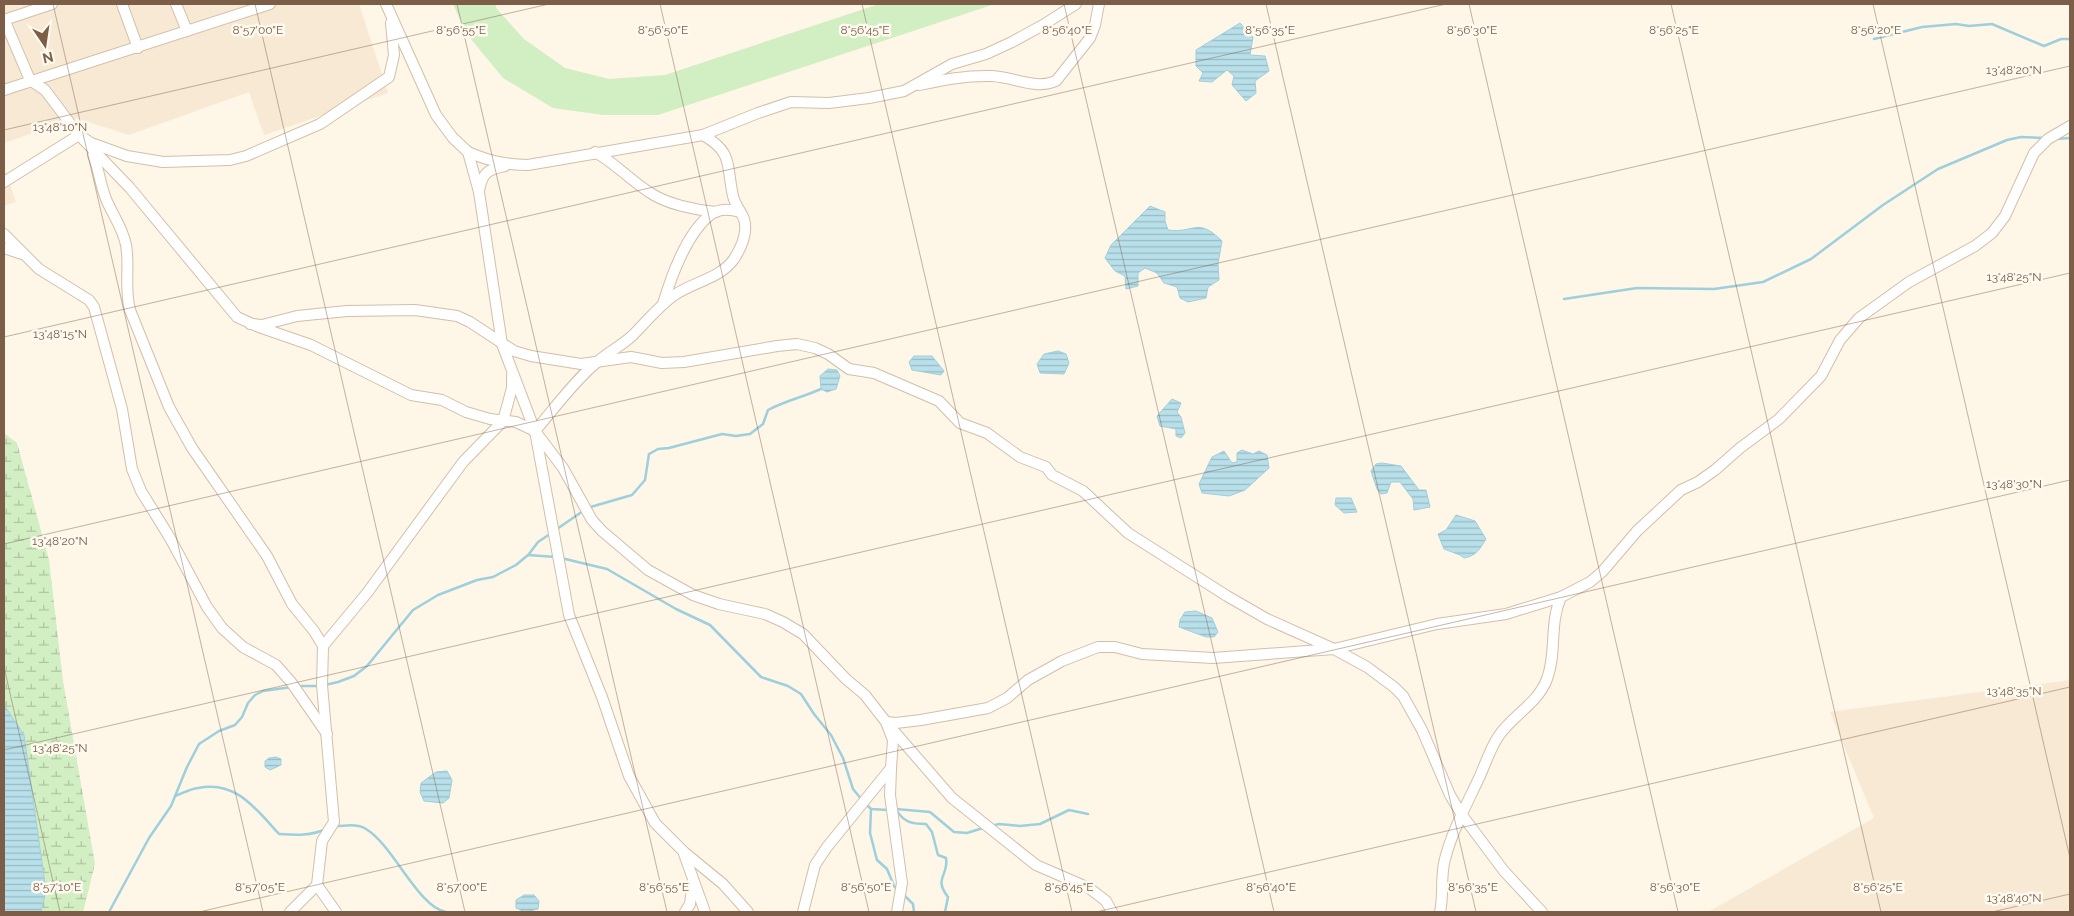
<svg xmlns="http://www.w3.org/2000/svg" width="2074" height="916" viewBox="0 0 2074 916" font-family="Raleway,sans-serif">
<defs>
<pattern id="wetland-marsh" width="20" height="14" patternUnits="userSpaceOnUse" patternTransform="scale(1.25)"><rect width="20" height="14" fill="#d2eec3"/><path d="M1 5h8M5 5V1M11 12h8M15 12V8" fill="none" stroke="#afc4a0"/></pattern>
<pattern id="water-rules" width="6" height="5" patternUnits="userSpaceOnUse" patternTransform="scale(1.25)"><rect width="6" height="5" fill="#b8e0ea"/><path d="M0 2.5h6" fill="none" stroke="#9bb9c0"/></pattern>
</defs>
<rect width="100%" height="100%" fill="#fef6e7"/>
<g fill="#f7e9d4">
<polygon points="4,4 359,4 388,93 264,135 249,92 129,135 76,118 4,143"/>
<polygon points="4,168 16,202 4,206"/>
<polygon points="2070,680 2070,912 1708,912 1874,818 1830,712"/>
</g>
<polygon fill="url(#wetland-marsh)" points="4,433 17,443 49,560 63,681 95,864 83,912 41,912 46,891 24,735 4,705"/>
<polygon fill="#d2eec3" points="453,4 495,4 497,9 524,39 565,68 609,79 665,75 879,4 995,4 658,115 603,115 553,108 503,78 466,33"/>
<g fill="url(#water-rules)" stroke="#9ecfdd">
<polygon points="1240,23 1253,37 1250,55 1265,56 1269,71 1255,81 1256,93 1246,101 1232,85 1234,76 1227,70 1212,82 1199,81 1203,73 1196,66 1196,50"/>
<path d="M 1150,206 L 1165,212 L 1165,221 L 1168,230 C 1194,234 1197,216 1222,241 L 1218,264 L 1219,280 L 1208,287 L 1206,298 L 1188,302 L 1180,298 L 1177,287 L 1164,283 L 1157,273 L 1145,268 L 1138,273 L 1138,286 L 1126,289 L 1125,276 L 1115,271 L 1105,258 L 1111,245 Z"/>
<polygon points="1058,351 1066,354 1069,363 1064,374 1040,373 1037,364 1044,354"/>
<polygon points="914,356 932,356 944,371 941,375 912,370 909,362"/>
<polygon points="828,369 837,370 840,376 836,389 827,392 821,389 820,376"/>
<polygon points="1172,399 1181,403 1177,412 1181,417 1185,433 1181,438 1176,436 1176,429 1160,426 1157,416"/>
<polygon points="1242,450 1253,454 1259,451 1267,455 1269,468 1245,490 1229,496 1202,493 1199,484 1212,457 1224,451 1232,463 1237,462 1237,453"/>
<polygon points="1382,463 1401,466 1419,490 1426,490 1430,507 1414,510 1413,499 1400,482 1391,482 1387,493 1381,494 1377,489 1371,471 1376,464"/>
<polygon points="1336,498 1351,498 1357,512 1344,513 1335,505"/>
<path d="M 1456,515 L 1475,521 L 1486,539 C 1480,549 1476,556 1464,558 L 1460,555 L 1444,549 L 1438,534 L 1446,530 Z"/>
<polygon points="1196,611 1212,618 1218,632 1214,637 1206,637 1179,627 1180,620 1185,612"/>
<polygon points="4,705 24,735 46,891 41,912 4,912"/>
<polygon points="276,757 281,759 281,765 270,770 265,767 265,761 269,758"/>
<polygon points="447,771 452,780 449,798 443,803 424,801 420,792 421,783 436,772"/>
<polygon points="524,895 534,895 539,901 538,909 525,912 516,908 516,900"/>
</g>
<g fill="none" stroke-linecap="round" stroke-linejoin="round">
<g stroke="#9ecfdd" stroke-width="2.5">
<polyline points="1874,39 1922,27 1956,24 1969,26 1992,24 2044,46 2061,39 2070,39"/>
<polyline points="2056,139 2070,138"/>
<polyline points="1564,299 1637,288 1714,289 1763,282 1811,259 1883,205 1938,169 2007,140 2021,137 2043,138"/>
<path d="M 587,508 L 632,495 L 645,480 L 649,454 L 658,449 L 669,448 L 722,434 L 736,436 L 750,434 L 763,424 L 768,410 C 785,401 803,397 821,389"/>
<polyline points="557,529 583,511"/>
<polyline points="529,554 538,542 550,534"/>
<polyline points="561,558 607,569 676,609 710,625 761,677 788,686 801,694 814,714 831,735 843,758 853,789 862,800"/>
<polyline points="325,685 338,682 354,676 367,666 413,610 438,595 477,580 493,577 516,565 528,555 556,557"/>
<polyline points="297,686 319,686"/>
<path d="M 175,796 C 183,793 190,789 198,788 C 236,780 256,809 279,834 C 296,835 311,836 326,829"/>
<polyline points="866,804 871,809 888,810"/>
<polyline points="871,809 870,833 877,860 887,869 894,886 898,890"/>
<path d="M 896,809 C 903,822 911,824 926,824 L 932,832 L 938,855 L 946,858 C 949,876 933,878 948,897 L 945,912"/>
<polyline points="896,809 930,812 954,832 967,833 983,828"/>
<path d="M 336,826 C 345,826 358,823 366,829 C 393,845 418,907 446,912"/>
<polyline points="991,826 999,824 1020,826 1040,824 1069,810 1088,814"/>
<polyline points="904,895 913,904 914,912"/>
<polyline points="109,912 149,838 171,806 187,767 199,744 219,731 235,725 242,717 248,703 255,695 263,691 292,687"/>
</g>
<g stroke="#d2bfaa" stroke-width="12">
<g id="street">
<polyline points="122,4 138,48"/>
<polyline points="176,4 187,31"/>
<polyline points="386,4 436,115 453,138 468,152 479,192 502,344 535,431 569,615 602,697 629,776 655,823 683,851 705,912"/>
<polyline points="4,19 30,80 45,90 79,135 91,143 127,156 163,162 230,160 246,156 320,124 389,77 394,55 391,23"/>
<polyline points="4,20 52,4"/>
<path d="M 919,85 C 943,80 967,75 992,76 C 1014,77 1035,90 1056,81 L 1090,38 L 1095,25 L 1099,4"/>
<polyline points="4,90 270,4"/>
<path d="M 468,152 C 488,161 506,165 528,165 L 703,135 L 758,113 L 791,102 L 829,103 L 869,98 L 904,91 L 952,64 L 986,54 L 1012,42 L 1043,25 L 1076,4"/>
<path d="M 595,152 C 615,163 630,180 649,192 C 666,204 695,210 716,212"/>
<path d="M 93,155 C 99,169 100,184 106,199 C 112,214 123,228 126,245 C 130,266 124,288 130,310 L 169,407 L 192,448 L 267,556 L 292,604 L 314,631 L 323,646 L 322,685 L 334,822 L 322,841 L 317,885 L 290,912"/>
<polyline points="4,182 79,135 130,188 237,317 259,327 311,345 411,395 442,400 466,412 490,419 516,422 535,431 563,468 592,520 602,531 648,570 693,595 719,604 765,614 783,622 803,634 846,679 865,695 886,722 952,798 1036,865 1089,888 1106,901 1112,912"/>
<path d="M 479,191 C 482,173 488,169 505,166"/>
<polyline points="4,234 39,269 89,300 94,307 122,409 132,469 141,491 170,538 207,607 222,628 243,647 276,665 291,682 327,734"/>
<polyline points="4,248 22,254"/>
<path d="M 663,304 C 671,277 687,233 710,215 C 719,208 730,209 740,212"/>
<polyline points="250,324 262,325 297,316 347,311 415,310 457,316 470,322 514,351 531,356 581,364 631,357 662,363 684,362 777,346 797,344 815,348 828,354 849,369 874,373 939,401 960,423 987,433 1020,457 1046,467 1052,475 1083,491 1128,533 1227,596 1267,619 1334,649 1367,667 1394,687 1403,696 1422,730 1450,795 1462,815 1504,871 1542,912"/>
<path d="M 535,431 C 554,409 574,381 596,363 C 607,353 621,346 632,336 C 646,322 658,307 673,296 C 692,282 720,279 734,259 C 741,248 748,232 744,219 C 741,211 735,205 733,196 C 726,165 734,153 703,135"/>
<polyline points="323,646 367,593 463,462 503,421 512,388 512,375"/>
<polyline points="891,769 890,795 902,883 897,912"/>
<polyline points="684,852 723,884 748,912"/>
<polyline points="317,885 336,912"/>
<polyline points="685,912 690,904 693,882"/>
<polyline points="803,912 815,865 827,847 891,768 893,740 886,722 896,723 921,720 988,708 1007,698 1028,680 1062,661 1098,647 1115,647 1142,654 1213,658 1334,649 1437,624 1506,614 1561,597 1590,582 1602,572 1637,531 1681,490 1698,482 1715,470 1740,448 1779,419 1821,376 1840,340 1859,318 1909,282 1975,246 1992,233 2005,216 2034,153 2048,139 2070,126"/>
<path d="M 1440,912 C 1444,895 1440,876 1445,859 C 1452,831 1467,804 1479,778 C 1485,765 1490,749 1498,737 C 1512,715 1537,705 1547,679 C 1557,652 1549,624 1561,597"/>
</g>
</g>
<use href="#street" stroke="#fff" stroke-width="10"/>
</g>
<path fill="none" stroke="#7b5d48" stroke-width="1" stroke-opacity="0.45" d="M 53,4 L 263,912M 255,4 L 465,912M 457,4 L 667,912M 660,4 L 869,912M 862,4 L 1072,912M 1064,4 L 1274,912M 1266,4 L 1476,912M 1469,4 L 1678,912M 1671,4 L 1881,912M 1873,4 L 2070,858M 4,130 L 549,4M 4,337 L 1446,4M 4,544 L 2070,66M 4,667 L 60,912M 4,750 L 2070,273M 199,912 L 2070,480M 1096,912 L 2070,687M 1992,912 L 2070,894"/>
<g font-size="12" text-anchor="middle" fill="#7b5d48" stroke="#fffaef" stroke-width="5" stroke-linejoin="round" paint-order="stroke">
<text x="258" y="34">8°57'00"E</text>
<text x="461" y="34">8°56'55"E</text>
<text x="663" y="34">8°56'50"E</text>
<text x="865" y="34">8°56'45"E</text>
<text x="1067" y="34">8°56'40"E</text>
<text x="1270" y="34">8°56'35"E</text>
<text x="1472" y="34">8°56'30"E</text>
<text x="1674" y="34">8°56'25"E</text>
<text x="1876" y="34">8°56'20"E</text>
<text x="2014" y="74">13°48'20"N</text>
<text x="60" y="131">13°48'10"N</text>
<text x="2014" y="281">13°48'25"N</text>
<text x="60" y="338">13°48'15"N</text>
<text x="2014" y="488">13°48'30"N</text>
<text x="60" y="545">13°48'20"N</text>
<text x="2014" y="695">13°48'35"N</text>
<text x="60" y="752">13°48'25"N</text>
<text x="57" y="891">8°57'10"E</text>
<text x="260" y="891">8°57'05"E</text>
<text x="462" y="891">8°57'00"E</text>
<text x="664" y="891">8°56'55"E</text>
<text x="866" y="891">8°56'50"E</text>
<text x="1069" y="891">8°56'45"E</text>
<text x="1271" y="891">8°56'40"E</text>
<text x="1473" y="891">8°56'35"E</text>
<text x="1675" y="891">8°56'30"E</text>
<text x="1878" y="891">8°56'25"E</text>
<text x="2014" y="902">13°48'40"N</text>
</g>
<rect width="2074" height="916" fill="none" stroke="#7b5d48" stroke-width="10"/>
<g transform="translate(45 45) rotate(167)" stroke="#fffaef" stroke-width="4" paint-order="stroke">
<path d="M0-4L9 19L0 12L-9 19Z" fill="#7b5d48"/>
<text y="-8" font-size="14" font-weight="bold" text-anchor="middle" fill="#7b5d48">N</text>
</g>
</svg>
